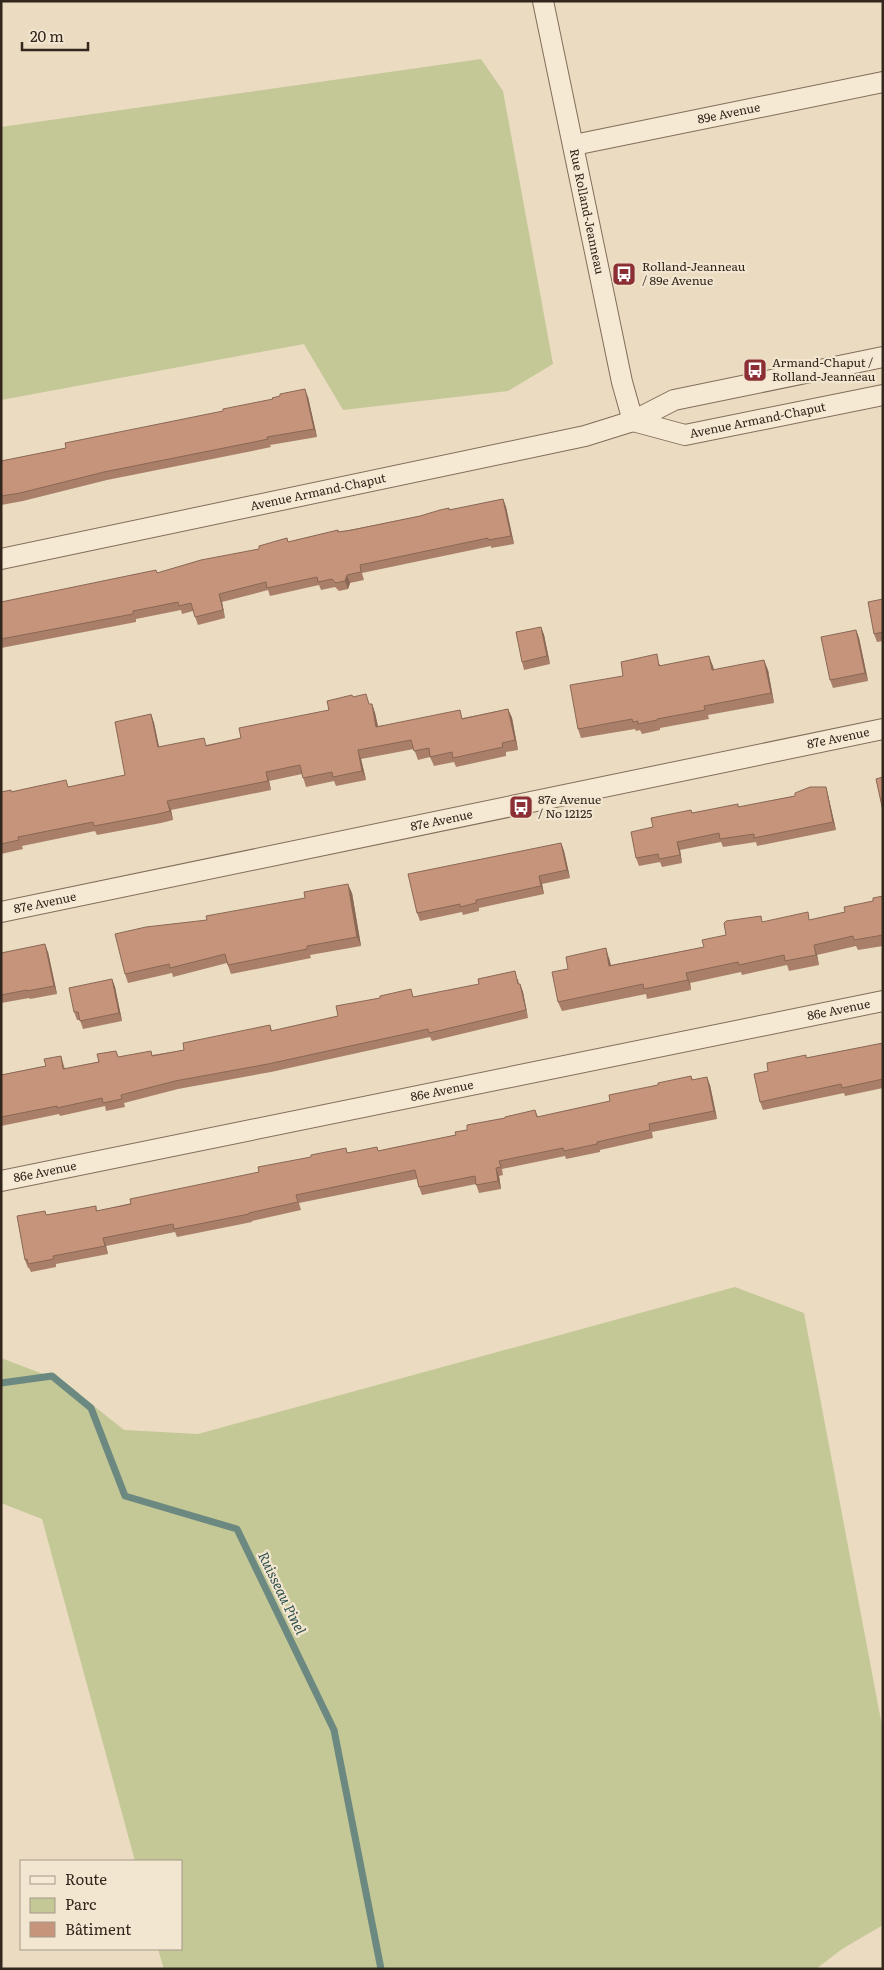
<svg xmlns="http://www.w3.org/2000/svg" width="884" height="1970" viewBox="0 0 884 1970" font-family="Literata,serif">
<rect width="100%" height="100%" fill="#eadbc1"/>
<g fill="#c4c796">
<polygon points="481,59 503,91 553,364 508,391 343,410 304,344 1,400 1,127"/>
<polygon points="735,1287 804,1313 883,1731 883,1925 842,1949 816,1969 164,1969 158,1949 181,1949 181,1861 135,1861 42,1519 1,1503 1,1358 64,1382 124,1430 198,1434"/>
</g>
<g fill="none" stroke-linecap="round" stroke-linejoin="round">
<polyline stroke="#6b8980" stroke-width="7" points="1,1383 52,1376 91,1408 125,1496 237,1529 334,1730 381,1969"/>
<g stroke="#826d5a" stroke-width="22">
<g id="street">
<path id="s1" d="M 543,1 L 622,382 L 633,421"/>
<path id="s2" d="M 574,145 L 883,82"/>
<path id="s3" d="M 633,421 L 685,435 L 883,395"/>
<path id="s4" d="M 1,559 L 585,436 L 633,421 L 674,400 L 883,357"/>
<path id="s5" d="M 1,912 L 883,729"/>
<path id="s6" d="M 1,1181 L 883,1001"/>
</g>
</g>
<use href="#street" stroke="#f5e9d3" stroke-width="20"/>
</g>
<g fill="#a97f69">
<polygon points="308,397 317,437 270,445 271,447 257,450 107,480 23,501 1,505 1,461 66,448"/>
<polygon points="503,499 506,507 514,544 491,548 491,546 362,573 364,580 350,583 348,589 339,591 335,587 321,590 319,585 270,596 268,590 222,602 225,618 198,625 193,611 182,614 181,610 136,619 136,622 1,648 1,602 157,573 259,549 287,538 288,542 338,530 339,532 420,516"/>
<polygon points="883,599 883,641 877,642 874,634"/>
<polygon points="541,627 544,635 550,664 524,670 522,662"/>
<polygon points="856,630 859,638 868,681 833,688 830,680"/>
<polygon points="660,664 660,666 713,666 714,670 768,670 774,703 708,715 709,719 660,728 660,730 642,734 640,730 636,731 635,729 581,738 578,729 623,676"/>
<polygon points="353,697 369,704 372,704 375,713 378,726 463,718 508,709 512,718 518,750 506,752 506,756 456,767 454,762 434,766 430,757 418,760 414,749 361,759 366,780 336,786 334,781 306,787 302,774 269,781 271,790 171,810 173,820 161,823 97,835 95,831 22,846 23,849 1,854 1,792 11,792 69,787 125,775 151,714 154,723 159,747 206,745 241,738 329,710"/>
<polygon points="826,787 828,795 836,830 757,846 756,842 723,847 721,842 680,850 682,863 662,867 660,862 639,866 636,858 653,827 691,810 692,813 739,807 795,796"/>
<polygon points="561,843 564,851 570,878 542,884 544,894 479,908 479,911 463,915 462,912 420,921 417,913"/>
<polygon points="352,893 361,946 310,955 311,958 231,974 227,963 173,977 172,973 128,983 125,974 207,920"/>
<polygon points="883,896 883,946 858,950 856,946 817,955 819,965 789,971 787,965 742,975 741,972 690,983 691,990 647,999 646,994 562,1011 558,1002 568,969 609,958 611,965 704,947 726,935 763,922 810,920 845,912 873,901"/>
<polygon points="48,952 57,994 30,999 29,998 1,1003 1,953"/>
<polygon points="112,979 115,987 122,1021 83,1029 80,1020 77,1020 74,1012"/>
<polygon points="518,979 519,984 520,984 523,992 528,1018 432,1041 430,1037 271,1072 178,1089 124,1103 125,1107 106,1111 105,1106 60,1116 59,1114 1,1126 1,1075 46,1066 61,1056 65,1069 119,1057 152,1055 184,1050 270,1025 272,1031 338,1016 414,997"/>
<polygon points="883,1043 883,1088 845,1096 844,1093 763,1110 760,1102 807,1058"/>
<polygon points="691,1076 693,1080 710,1085 717,1119 652,1132 653,1138 600,1150 600,1152 566,1159 565,1156 502,1169 503,1175 499,1176 501,1189 479,1193 476,1184 422,1195 419,1187 417,1179 299,1203 301,1210 252,1221 252,1222 177,1237 175,1232 106,1246 108,1254 56,1264 56,1267 31,1272 29,1268 28,1268 25,1260 47,1215 96,1206 97,1211 347,1153 379,1151 392,1148 456,1135 467,1130 535,1110 538,1117 610,1101 658,1085"/>
</g>
<g fill="#8a6855">
<polygon points="305,389 308,397 317,437 314,429"/>
<polygon points="503,499 506,507 514,544 511,536"/>
<polygon points="347,575 350,583 348,589 345,581"/>
<polygon points="219,594 222,602 225,618"/>
<polygon points="541,627 544,635 550,664 547,656"/>
<polygon points="856,630 859,638 868,681 865,673"/>
<polygon points="709,656 713,666 715,680 712,670"/>
<polygon points="764,660 768,670 774,703 771,693"/>
<polygon points="372,704 375,713 380,736 376,727"/>
<polygon points="508,709 512,718 518,750 515,740"/>
<polygon points="151,714 154,723 161,756 158,747"/>
<polygon points="358,750 361,759 366,780 362,771"/>
<polygon points="266,772 269,781 271,790 268,781"/>
<polygon points="826,787 828,795 836,830 833,822"/>
<polygon points="167,801 171,810 173,820 170,811"/>
<polygon points="677,842 680,850 682,863 680,855"/>
<polygon points="561,843 564,851 570,878 567,870"/>
<polygon points="539,876 542,884 544,894 541,886"/>
<polygon points="348,884 352,893 361,946 357,937"/>
<polygon points="45,944 48,952 57,994 54,986"/>
<polygon points="814,945 817,955 819,965 816,955"/>
<polygon points="606,948 609,958 613,976 609,966"/>
<polygon points="686,973 690,983 691,990 688,980"/>
<polygon points="112,979 115,987 122,1021 119,1013"/>
<polygon points="520,984 523,992 528,1018 526,1010"/>
<polygon points="707,1077 710,1085 717,1119 714,1111"/>
<polygon points="496,1168 499,1176 501,1189 498,1181"/>
<polygon points="103,1238 106,1246 108,1254 105,1246"/>
</g>
<g fill="#c5947a" stroke="#8a6855">
<polygon points="305,389 314,429 267,437 268,439 254,442 104,472 20,493 1,496 1,461 66,448 65,443 223,411 223,409 273,399 272,398 280,396 280,394"/>
<polygon points="503,499 511,536 488,540 488,538 360,565 361,572 347,575 345,581 336,583 332,579 318,582 317,577 267,588 266,582 219,594 223,610 195,617 191,603 179,606 178,602 133,611 133,614 1,639 1,602 156,570 157,573 201,560 259,549 259,546 287,538 288,542 338,530 338,532 352,530 420,516 440,510 449,508 449,510"/>
<polygon points="883,599 883,632 874,634 868,602"/>
<polygon points="541,627 547,656 522,662 516,632"/>
<polygon points="856,630 865,673 830,680 821,637"/>
<polygon points="657,654 659,666 709,656 712,670 764,660 771,693 704,706 705,710 657,719 657,720 638,724 638,721 633,722 632,719 578,729 570,685 623,676 621,662"/>
<polygon points="366,694 369,704 372,704 376,727 460,710 462,719 508,709 515,740 502,743 503,747 453,758 452,752 430,757 429,748 414,751 411,740 358,750 362,771 333,777 332,772 303,778 300,765 266,772 268,781 167,801 170,811 158,814 94,826 93,822 18,837 19,840 1,844 1,792 11,790 11,792 66,780 68,787 125,775 115,722 151,714 158,747 204,738 206,746 241,738 239,728 329,710 327,701 352,695 353,697"/>
<polygon points="883,777 883,811 876,779"/>
<polygon points="810,787 826,787 833,822 754,838 754,834 720,839 719,833 677,842 680,855 659,859 658,854 636,858 631,832 653,827 651,818 691,810 692,813 738,804 738,807 795,796 795,793"/>
<polygon points="561,843 567,870 539,876 541,886 476,900 476,903 460,907 460,904 417,913 408,874"/>
<polygon points="348,884 357,937 307,946 307,949 228,965 225,954 170,968 169,964 125,974 115,934 146,927 207,920 206,916 305,898 304,892"/>
<polygon points="883,896 883,935 854,940 853,936 814,945 816,955 785,961 784,955 739,965 738,962 686,973 688,980 644,989 643,984 558,1002 552,972 568,969 566,957 606,948 609,966 704,947 702,940 726,935 724,923 726,921 761,916 762,922 808,912 809,920 845,912 844,907 873,901 873,898"/>
<polygon points="45,944 54,986 27,991 27,990 1,995 1,953"/>
<polygon points="515,971 518,984 520,984 526,1010 429,1033 428,1029 268,1064 175,1081 121,1095 122,1099 103,1103 102,1098 57,1108 57,1106 1,1117 1,1075 46,1066 44,1059 61,1056 63,1069 99,1062 97,1054 116,1051 118,1057 151,1051 152,1056 184,1050 183,1043 270,1025 271,1031 338,1016 336,1006 380,998 380,996 411,989 413,997 479,984 478,979"/>
<polygon points="112,979 119,1013 80,1021 78,1012 74,1012 69,988"/>
<polygon points="883,1043 883,1079 842,1088 841,1084 760,1102 754,1074 768,1071 767,1063 806,1055 806,1058"/>
<polygon points="691,1076 692,1080 707,1077 714,1111 649,1124 650,1130 597,1142 597,1144 564,1151 563,1148 499,1161 501,1167 496,1168 498,1181 476,1185 475,1176 419,1187 415,1170 296,1195 298,1202 249,1213 249,1214 174,1229 173,1224 103,1238 105,1246 53,1256 54,1259 28,1264 27,1259 25,1260 17,1216 45,1211 46,1215 96,1206 96,1211 131,1204 130,1199 259,1172 258,1167 311,1157 311,1155 346,1148 347,1153 377,1147 378,1151 392,1148 456,1135 455,1132 467,1130 467,1125 505,1118 505,1117 535,1110 537,1117 610,1101 609,1095 658,1085 658,1083"/>
</g>
<defs>
<g id="bus-square" transform="scale(1.25)"><rect x="-9" y="-9" width="18" height="18" rx="4" fill="#8c2f35" stroke="#f2e6d0"/><path d="M-5-6H5V4H4V6H2V4H-2V6H-4V4H-5ZM-3.5-4V0h7V-4ZM-3.5 1.2v1.5H-2V1.2ZM2 1.2v1.5H3.5V1.2Z" fill="#fff"/></g>
</defs>
<g fill-rule="evenodd">
<use href="#bus-square" x="624" y="274"/>
<use href="#bus-square" x="755" y="370"/>
<use href="#bus-square" x="521" y="807"/>
</g>
<g text-anchor="middle" stroke-width="4.5" stroke-linejoin="round" paint-order="stroke">
<g font-size="12" fill="#32261d" stroke="#f2e6d0">
<text dy="4" stroke="none"><textPath href="#s2" startOffset="158">89e Avenue</textPath></text>
<text dy="4" stroke="none"><textPath href="#s1" startOffset="215">Rue Rolland-Jeanneau</textPath></text>
<text dy="4" stroke="none"><textPath href="#s3" startOffset="128">Avenue Armand-Chaput</textPath></text>
<text dy="4" stroke="none"><textPath href="#s4" startOffset="324">Avenue Armand-Chaput</textPath></text>
<text dy="4" stroke="none"><textPath href="#s5" startOffset="855">87e Avenue</textPath></text>
<text dy="4" stroke="none"><textPath href="#s5" startOffset="450">87e Avenue</textPath></text>
<text dy="4" stroke="none"><textPath href="#s5" startOffset="45">87e Avenue</textPath></text>
<text dy="4" stroke="none"><textPath href="#s6" startOffset="855">86e Avenue</textPath></text>
<text dy="4" stroke="none"><textPath href="#s6" startOffset="450">86e Avenue</textPath></text>
<text dy="4" stroke="none"><textPath href="#s6" startOffset="45">86e Avenue</textPath></text>
</g>
<g font-size="12" fill="#32261d" stroke="#f2e6d0" text-anchor="start">
<text x="642" y="271">Rolland-Jeanneau<tspan x="642" dy="14">/ 89e Avenue</tspan></text>
<text x="772" y="367">Armand-Chaput /<tspan x="772" dy="14">Rolland-Jeanneau</tspan></text>
<text x="538" y="804">87e Avenue<tspan x="538" dy="14">/ No 12125</tspan></text>
</g>
<g font-size="14" font-style="italic" fill="#2e514d" stroke="#f2e6d0">
<text transform="translate(282 1593) rotate(64)" y="5">Ruisseau Pinel</text>
</g>
</g>
<rect width="884" height="1970" fill="none" stroke="#32261d" stroke-width="5"/>
<rect x="20" y="1860" width="162" height="90" fill="#f2e6d0" stroke="#a59988"/>
<rect x="30" y="1876" width="25" height="8" fill="#f5e9d3" stroke="#a59988"/>
<text x="65" y="1885" font-size="15" fill="#32261d">Route</text>
<rect x="30" y="1898" width="25" height="15" fill="#c4c796" stroke="#a59988"/>
<text x="65" y="1910" font-size="15" fill="#32261d">Parc</text>
<rect x="30" y="1922" width="25" height="15" fill="#c5947a" stroke="#a59988"/>
<text x="65" y="1935" font-size="15" fill="#32261d">Bâtiment</text>
<path d="M22 42v8h66v-8" fill="none" stroke="#32261d" stroke-width="2.5"/>
<text x="30" y="42" font-size="15" fill="#32261d" stroke="#f2e6d0" stroke-width="4" paint-order="stroke">20 m</text>
</svg>
